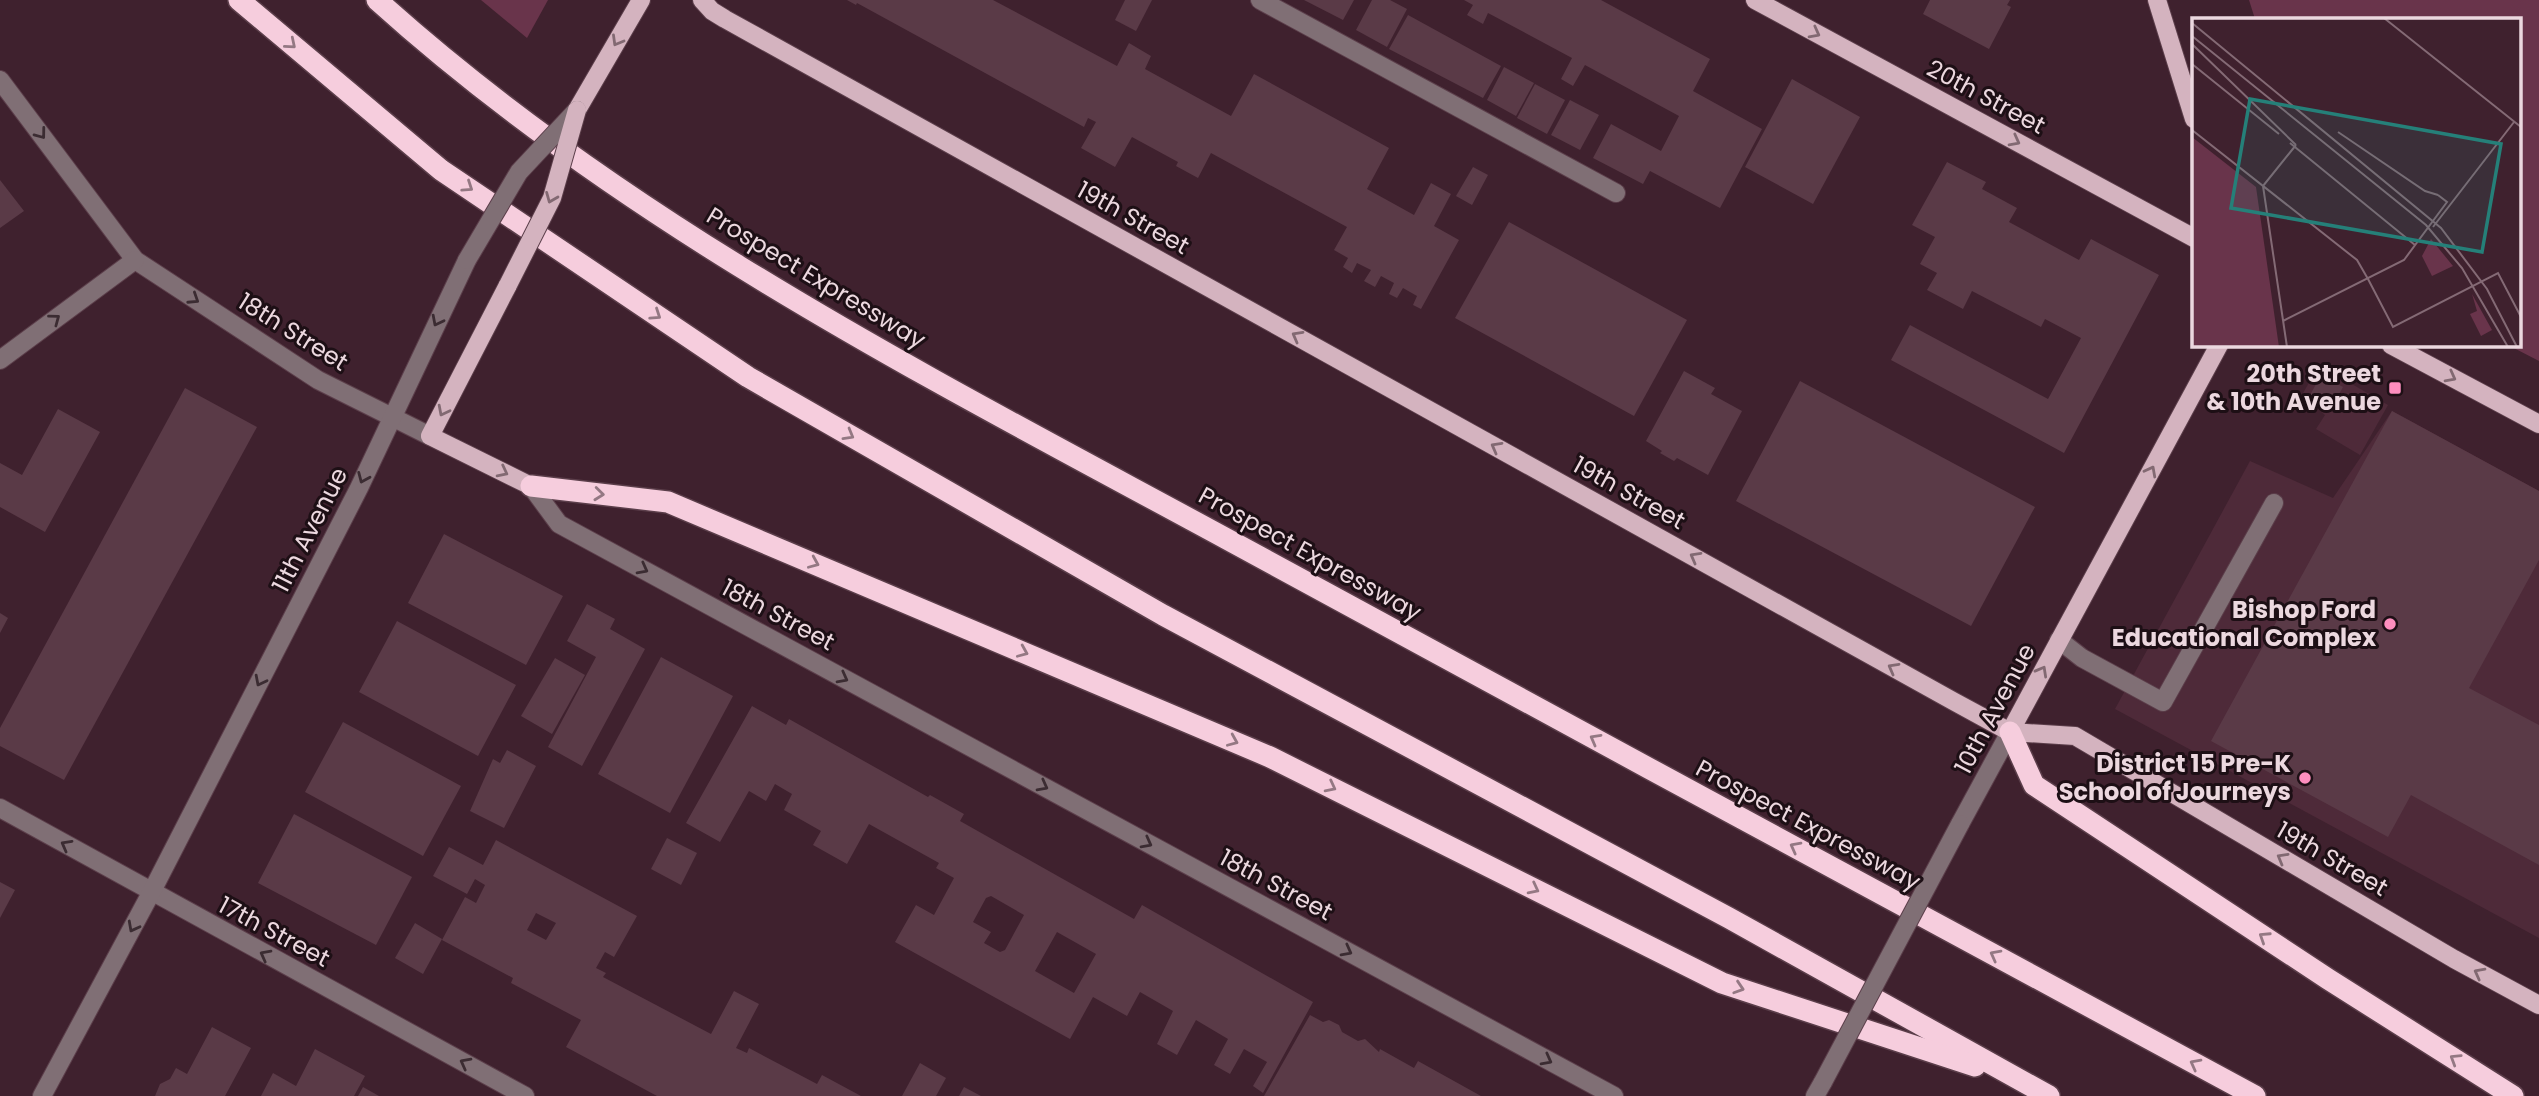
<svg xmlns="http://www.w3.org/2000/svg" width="2539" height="1096" viewBox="0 0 2539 1096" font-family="Poppins,sans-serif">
<rect width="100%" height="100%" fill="#3f212e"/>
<g fill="#4e2a39">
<polygon points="2319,365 2388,405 2360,455 2316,429 2325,415 2302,395"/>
<polygon points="2392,411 2539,491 2539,938 2115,709 2250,461 2333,498"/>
</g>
<g fill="#69344b">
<polygon points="481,0 548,0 527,38"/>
<polygon points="2249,0 2539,0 2539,361 2508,345 2520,345 2520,19 2255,19"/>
</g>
<g fill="#5a3a47" fill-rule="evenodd">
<polygon points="847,0 993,0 1117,66 1129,43 1151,56 1145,69 1231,116 1254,74 1389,148 1367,189 1414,215 1431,183 1451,194 1434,226 1459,240 1421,309 1413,305 1417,296 1403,288 1397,298 1389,294 1394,283 1381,276 1375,287 1364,281 1371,270 1357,263 1352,273 1343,267 1348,258 1334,250 1347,227 1211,153 1198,178 1176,166 1178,162 1132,137 1115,167 1081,148 1096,122 1088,118 1084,127 857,3 856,5"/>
<polygon points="1125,0 1152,0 1136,31 1115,20"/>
<polygon points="1304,0 1354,0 1343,20"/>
<polygon points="1372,0 1390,0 1407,9 1387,47 1356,30"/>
<polygon points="1464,0 1601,0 1710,59 1693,91 1762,129 1720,208 1650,171 1643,184 1593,158 1611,124 1661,151 1679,116 1585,65 1573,86 1561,79 1572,58 1488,13 1483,24 1467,15 1473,5"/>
<polygon points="1930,0 2010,0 2007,5 2011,7 1989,49 1923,14"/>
<polygon points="1408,15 1501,66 1483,98 1389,49"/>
<polygon points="1504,67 1534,83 1516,116 1487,100"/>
<polygon points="1792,79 1860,117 1813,204 1745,167"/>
<polygon points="1535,84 1565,100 1547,134 1517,118"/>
<polygon points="1570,100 1599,115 1580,150 1551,135"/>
<polygon points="1947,162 1986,182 1982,189 2017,208 2009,222 2079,260 2091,239 2159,275 2064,453 1891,360 1910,325 2048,399 2081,338 2045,319 2041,327 1972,291 1963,309 1927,290 1937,273 1920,264 1935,237 1912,225"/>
<polygon points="1473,167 1488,175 1472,205 1456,196"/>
<polygon points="0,180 24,211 0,228"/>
<polygon points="1509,222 1687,320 1634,416 1455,318"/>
<polygon points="1684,371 1715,388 1711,394 1742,411 1708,475 1677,458 1674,461 1660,453 1662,451 1646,441"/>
<polygon points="2321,375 2343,387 2331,409 2309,397"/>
<polygon points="1800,381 2035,507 1971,626 1736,501"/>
<polygon points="185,388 257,427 64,780 0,746 0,728"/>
<polygon points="58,409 100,432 45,532 0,507 0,463 22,475"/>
<polygon points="2392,411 2539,491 2539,560 2469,688 2539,725 2539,865 2411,795 2388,837 2211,741"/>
<polygon points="444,534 563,596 526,665 408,603"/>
<polygon points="587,604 615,619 610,629 645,649 582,766 548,747 596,657 567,641"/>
<polygon points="0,613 8,618 0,633"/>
<polygon points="397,621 516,685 478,756 359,692"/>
<polygon points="661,657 733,696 670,813 598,774"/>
<polygon points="555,658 585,675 552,734 521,716"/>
<path d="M 752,706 L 786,725 L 789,719 L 928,797 L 930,795 L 964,814 L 960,821 L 1134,919 L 1142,905 L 1313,1002 L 1263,1093 L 1253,1086 L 1267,1062 L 1244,1049 L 1230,1074 L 1214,1065 L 1228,1039 L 1196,1020 L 1177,1055 L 1157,1044 L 1173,1011 L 1140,992 L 1127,1016 L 1093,997 L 1070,1039 L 895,942 L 916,905 L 934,915 L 954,878 L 936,868 L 939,863 L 869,824 L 847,864 L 813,845 L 821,831 L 784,810 L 792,794 L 775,784 L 766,801 L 749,791 L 720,842 L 686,823 ZM 991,896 L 1024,915 L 1005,950 L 1000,952 L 984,943 L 991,932 L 973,922 L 986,898 ZM 1057,932 L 1096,954 L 1074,993 L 1035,971 Z"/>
<polygon points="343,722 461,786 423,856 305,792"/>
<polygon points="507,750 536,766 504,828 470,811 493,759 500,763"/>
<polygon points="294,814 412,877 376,945 258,883"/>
<polygon points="667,838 697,853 681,885 651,869"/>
<path d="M 496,840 L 637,916 L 614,957 L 605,952 L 596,968 L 606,973 L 603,977 L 711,1034 L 734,991 L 759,1004 L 736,1048 L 747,1053 L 749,1048 L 817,1084 L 822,1075 L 861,1096 L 657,1096 L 566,1047 L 581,1020 L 511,983 L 513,978 L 442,940 L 465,897 L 476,903 L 485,885 L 475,879 L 467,894 L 433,876 L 449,847 L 483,865 ZM 536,913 L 556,923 L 546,940 L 527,930 Z"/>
<polygon points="0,882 15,890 0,918"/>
<polygon points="415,923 442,939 423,974 395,958"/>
<polygon points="1310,1015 1323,1022 1329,1020 1339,1025 1342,1032 1358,1041 1365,1039 1379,1052 1380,1049 1414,1068 1418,1061 1481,1096 1264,1096"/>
<polygon points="212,1027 251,1048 225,1096 155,1096 160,1084 170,1079 176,1068 187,1074"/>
<polygon points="315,1049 365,1076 354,1096 261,1096 273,1073 296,1086"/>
<polygon points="920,1063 946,1078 936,1096 902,1096"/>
<polygon points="363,1087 379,1096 358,1096"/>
<polygon points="964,1087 981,1096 959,1096"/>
</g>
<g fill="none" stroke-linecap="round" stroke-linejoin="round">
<g stroke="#5b3e4a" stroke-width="20">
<g id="minor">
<polyline points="1260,0 1616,193"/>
<polyline points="0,80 135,260 318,380 430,436"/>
<polyline points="0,360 135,260"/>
<polyline points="531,486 559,524 1614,1096"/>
<polyline points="2059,640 2082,658 2163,702 2274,503"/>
<polyline points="0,808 525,1096"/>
<polyline points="1960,824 2010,732"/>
<polyline points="42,1096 151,893 359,488 467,260"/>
<polyline points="1815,1096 1823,1082"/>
</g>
</g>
<g stroke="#5b3e4a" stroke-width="20">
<g id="major">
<polyline points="702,0 712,11 725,19 1953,701 2010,732 2075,736 2454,959 2539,1005"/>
<polyline points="1755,0 2194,238"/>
<polyline points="2157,0 2194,119"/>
<polyline points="577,110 641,0"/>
<polyline points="508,285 430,436 531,486"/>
<polyline points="2391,345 2539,424"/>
<polyline points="2010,732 2219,345"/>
</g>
</g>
<g stroke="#5b3e4a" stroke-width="24">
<g id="highway">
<polyline points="239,0 441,170 748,377 1163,615 1729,918 2049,1096"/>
<path d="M 377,0 C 626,225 932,379 1225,538 C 1568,725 1911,910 2255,1096"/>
<polyline points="531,486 668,502 1270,757 1722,983 1975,1066"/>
<polyline points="2010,732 2034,785 2328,979 2513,1096"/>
</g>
</g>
<use href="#minor" stroke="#806f75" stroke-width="18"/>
<use href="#major" stroke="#d4b3bf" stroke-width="18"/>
<use href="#highway" stroke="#f6cddd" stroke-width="21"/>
<g stroke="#5b3e4a" stroke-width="20" stroke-linecap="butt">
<g id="minor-bridge">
<polyline points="467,260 519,172 577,110"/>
<polyline points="1823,1082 1960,824"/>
</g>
</g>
<g stroke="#5b3e4a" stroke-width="20" stroke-linecap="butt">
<polyline id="major-bridge" points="508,285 552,198 577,110"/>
</g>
<use href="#minor-bridge" stroke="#806f75" stroke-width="18"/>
<use href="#major-bridge" stroke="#d4b3bf" stroke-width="18"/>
</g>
<defs><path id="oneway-chevron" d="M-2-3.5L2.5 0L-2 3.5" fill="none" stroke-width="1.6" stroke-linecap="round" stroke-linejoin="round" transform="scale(1.75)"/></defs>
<g stroke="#826972">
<use href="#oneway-chevron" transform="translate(1815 33) rotate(28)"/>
<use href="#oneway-chevron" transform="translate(617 41) rotate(120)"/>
<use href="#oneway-chevron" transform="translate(2015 141) rotate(28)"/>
<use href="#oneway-chevron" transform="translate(551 198) rotate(112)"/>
<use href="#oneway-chevron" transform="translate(1297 336) rotate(-151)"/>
<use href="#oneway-chevron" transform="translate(2451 377) rotate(28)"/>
<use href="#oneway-chevron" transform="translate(443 411) rotate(117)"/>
<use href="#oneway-chevron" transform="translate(1496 447) rotate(-151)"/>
<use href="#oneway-chevron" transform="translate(2151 471) rotate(-62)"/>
<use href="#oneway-chevron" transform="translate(503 472) rotate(27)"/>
<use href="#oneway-chevron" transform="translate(1695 557) rotate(-151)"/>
<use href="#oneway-chevron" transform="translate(1893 668) rotate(-151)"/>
<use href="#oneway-chevron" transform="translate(2042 671) rotate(-61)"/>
<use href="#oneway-chevron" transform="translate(2282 858) rotate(-150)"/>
<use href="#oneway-chevron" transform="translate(2479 973) rotate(-152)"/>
</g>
<g stroke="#947883">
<use href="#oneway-chevron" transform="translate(291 44) rotate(40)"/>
<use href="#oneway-chevron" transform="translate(468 187) rotate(34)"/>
<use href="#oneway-chevron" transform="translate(656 315) rotate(34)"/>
<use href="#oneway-chevron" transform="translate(849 435) rotate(30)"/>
<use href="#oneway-chevron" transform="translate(599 494) rotate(6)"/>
<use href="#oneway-chevron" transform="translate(814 563) rotate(23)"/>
<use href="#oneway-chevron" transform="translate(1023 652) rotate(23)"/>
<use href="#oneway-chevron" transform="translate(1595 739) rotate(-151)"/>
<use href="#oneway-chevron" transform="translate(1233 741) rotate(23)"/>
<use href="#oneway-chevron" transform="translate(1331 787) rotate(27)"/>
<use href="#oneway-chevron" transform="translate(1795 847) rotate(-152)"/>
<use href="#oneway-chevron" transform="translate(1534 889) rotate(27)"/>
<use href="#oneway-chevron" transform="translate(2264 937) rotate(-147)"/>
<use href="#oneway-chevron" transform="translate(1995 955) rotate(-152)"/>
<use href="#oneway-chevron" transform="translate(1739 988) rotate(18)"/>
<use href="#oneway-chevron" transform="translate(2455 1059) rotate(-148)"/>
<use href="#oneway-chevron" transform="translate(2195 1064) rotate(-152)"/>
</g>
<g stroke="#3b2c32">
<use href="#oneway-chevron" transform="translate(41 134) rotate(53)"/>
<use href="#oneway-chevron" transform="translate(194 299) rotate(33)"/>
<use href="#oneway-chevron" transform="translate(55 319) rotate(-37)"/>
<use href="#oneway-chevron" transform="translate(437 321) rotate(117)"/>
<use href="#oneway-chevron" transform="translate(363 478) rotate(113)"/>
<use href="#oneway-chevron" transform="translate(643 569) rotate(28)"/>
<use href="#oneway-chevron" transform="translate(843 678) rotate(28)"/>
<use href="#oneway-chevron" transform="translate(260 681) rotate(117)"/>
<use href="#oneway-chevron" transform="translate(1043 786) rotate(28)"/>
<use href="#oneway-chevron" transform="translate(1147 843) rotate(28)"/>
<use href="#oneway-chevron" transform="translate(66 845) rotate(-151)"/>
<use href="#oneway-chevron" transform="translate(133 927) rotate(118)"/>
<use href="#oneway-chevron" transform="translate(1347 951) rotate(28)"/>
<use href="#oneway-chevron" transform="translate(265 955) rotate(-152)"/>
<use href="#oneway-chevron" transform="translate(1547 1060) rotate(28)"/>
<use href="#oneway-chevron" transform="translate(465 1063) rotate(-152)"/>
</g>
<g fill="#fd8ebe" stroke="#1d0f15" stroke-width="2.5">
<rect x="2388" y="381" width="14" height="14" rx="3.5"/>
<circle cx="2390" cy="624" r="7"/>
<circle cx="2305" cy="778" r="7"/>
</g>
<g text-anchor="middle" stroke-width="6" stroke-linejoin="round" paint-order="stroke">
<g font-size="24" fill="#ecd8df" stroke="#1d0f15">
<text transform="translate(1986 97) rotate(28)" y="8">20th Street</text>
<text transform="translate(1133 218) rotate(29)" y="8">19th Street</text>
<text transform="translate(816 278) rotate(31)" y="8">Prospect Expressway</text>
<text transform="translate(293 332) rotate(32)" y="8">18th Street</text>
<text transform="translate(1629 493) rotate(29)" y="8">19th Street</text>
<text transform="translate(310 530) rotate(-63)" y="8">11th Avenue</text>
<text transform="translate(1310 554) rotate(29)" y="8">Prospect Expressway</text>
<text transform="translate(778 615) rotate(28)" y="8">18th Street</text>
<text transform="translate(1995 709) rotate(-62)" y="8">10th Avenue</text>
<text transform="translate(1808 825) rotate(28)" y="8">Prospect Expressway</text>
<text transform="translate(2332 859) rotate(30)" y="8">19th Street</text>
<text transform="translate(1276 885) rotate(28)" y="8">18th Street</text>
<text transform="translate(274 932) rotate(28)" y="8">17th Street</text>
</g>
<g font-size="24" font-weight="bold" fill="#ecd8df" stroke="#1d0f15" text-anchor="end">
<text x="2381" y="382">20th Street<tspan x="2381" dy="28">&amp; 10th Avenue</tspan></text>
<text x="2376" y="618">Bishop Ford<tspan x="2376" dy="28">Educational Complex</tspan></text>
<text x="2291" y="772">District 15 Pre-K<tspan x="2291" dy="28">School of Journeys</tspan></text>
</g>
</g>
<g transform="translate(2192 18)">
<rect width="329" height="329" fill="#3f212e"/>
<path d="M 0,119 L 64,169 L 87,329 L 0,329 ZM 239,221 L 261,248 L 240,258 L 230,238 ZM 280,276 L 300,312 L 289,318 L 278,296 L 285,293 Z" fill="#69344b"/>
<path fill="none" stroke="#846a75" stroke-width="2" d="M 192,0 L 329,109M 0,5 L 249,210 L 295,271 L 325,329M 0,18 L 234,207 L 270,250 L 316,329M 0,26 L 104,127M 0,46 L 87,116M 0,112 L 165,242 L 176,261M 146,114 L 233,173 L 246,177M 98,125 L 223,227M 71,168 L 95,329M 71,168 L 104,127M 241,209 L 322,104M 176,261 L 201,309 L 306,255 L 329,299M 91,303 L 212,242 L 255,184 L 246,177"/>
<path fill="#258079" fill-opacity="0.15" stroke="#258079" stroke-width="3.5" d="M 58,81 L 309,126 L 290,234 L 39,190 Z"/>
<rect width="329" height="329" fill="none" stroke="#ecd8df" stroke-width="3.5"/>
</g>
</svg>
